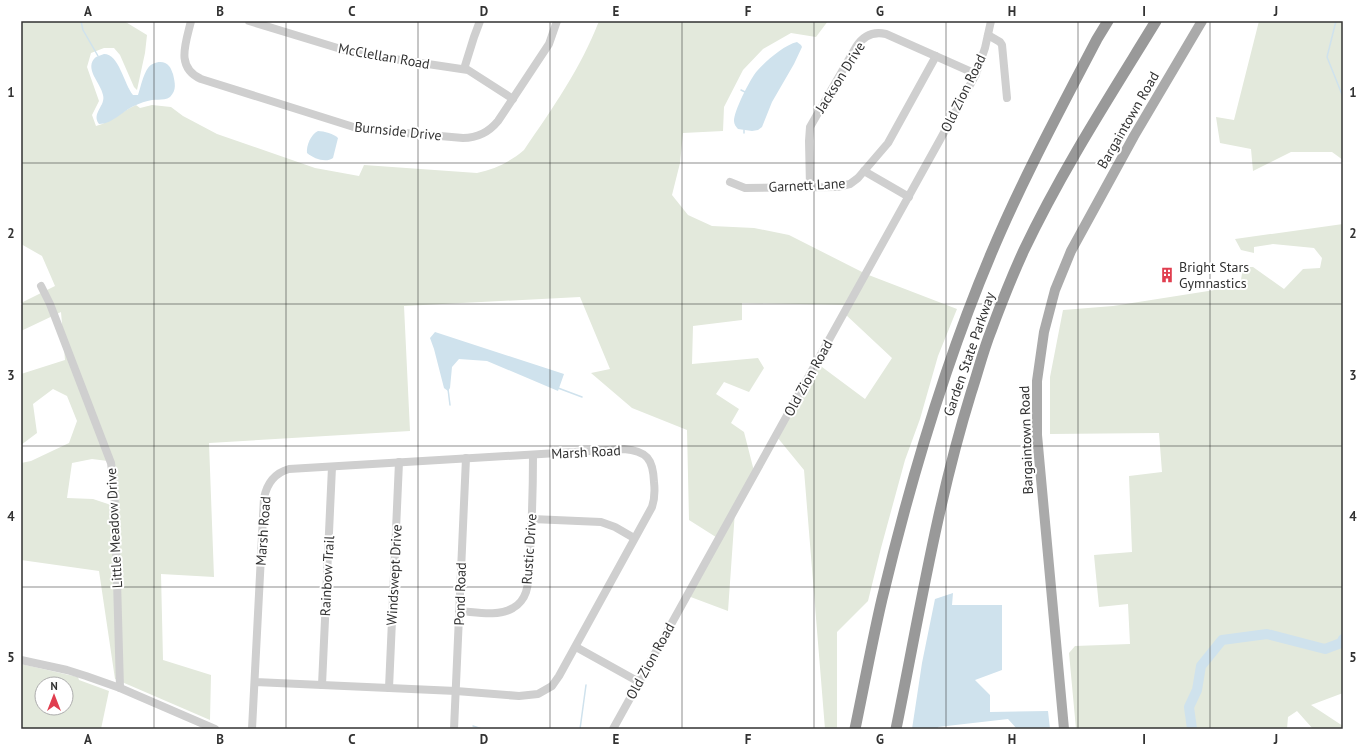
<svg xmlns="http://www.w3.org/2000/svg" width="1364" height="750" viewBox="0 0 1364 750" font-family="'PT Sans',sans-serif">
<rect width="100%" height="100%" fill="#fff"/>
<g fill="#e3e9dc" fill-rule="evenodd">
<path d="M 21,21 L 124,21 L 147,35 L 145,53 L 137,90 L 134,87 L 120,55 L 114,48 L 104,48 L 91,53 L 87,67 L 99,101 L 92,115 L 96,126 C 114,121 120,112 136,105 L 140,108 L 152,105 L 171,107 L 183,116 L 217,134 L 315,168 L 359,176 L 364,165 L 477,173 C 495,169 510,162 524,150 C 552,109 581,68 599,21 L 828,21 L 816,37 L 791,33 L 763,49 L 743,70 L 724,107 L 723,131 L 683,133 L 680,163 L 672,195 L 688,215 L 712,226 L 754,228 L 789,235 L 866,274 L 957,309 L 938,356 L 920,419 L 905,460 L 881,548 L 868,601 L 837,632 L 837,729 L 825,729 L 804,470 L 777,437 L 818,364 L 865,399 L 892,358 L 845,314 L 850,305 L 742,303 L 742,320 L 693,326 L 692,364 L 758,358 L 764,368 L 749,392 L 724,382 L 716,394 L 739,409 L 731,423 L 744,432 L 755,475 L 735,511 L 728,611 L 688,596 L 719,539 L 689,520 L 687,430 L 632,408 L 591,373 L 610,369 L 580,297 L 404,306 L 410,431 L 209,443 L 214,577 L 161,574 L 163,660 L 211,675 L 210,720 L 115,679 L 99,571 L 21,560 L 21,463 L 31,461 L 69,443 L 77,421 L 67,396 L 53,389 L 33,404 L 37,433 L 21,445 L 21,374 L 65,360 L 61,312 L 21,331 L 21,303 L 55,286 L 42,256 L 21,244 ZM 92,459 L 108,461 L 111,505 L 93,499 L 67,498 L 72,463 Z"/>
<polygon points="1259,21 1343,21 1343,160 1332,152 1291,152 1253,171 1251,149 1220,143 1216,117 1234,120"/>
<polygon points="1343,224 1343,693 1311,705 1343,726 1343,729 1313,729 1297,711 1288,717 1287,729 1076,729 1069,653 1075,646 1130,644 1128,604 1099,607 1094,555 1132,552 1129,476 1162,472 1159,433 1050,434 1050,377 1063,310 1113,306 1240,286 1243,267 1253,267 1284,289 1303,269 1320,268 1322,258 1314,248 1273,244 1254,247 1254,253 1241,250 1235,239"/>
<path d="M 21,664 L 78,677 L 79,680 L 109,691 L 101,729 L 21,729 ZM 42,684 L 66,684 L 66,708 L 42,708 Z"/>
</g>
<g fill="#cfe2ed">
<path d="M 797,42 L 801,45 L 802,47 L 794,64 L 772,102 L 762,127 L 758,130 L 752,131 L 738,129 C 736,127 734,124 734,121 C 734,111 750,79 757,71 C 766,61 784,45 797,42 Z"/>
<path d="M 104,54 C 119,54 124,84 133,95 L 138,95 C 141,86 143,75 148,68 C 152,62 164,59 169,66 C 171,68 172,72 173,74 C 175,83 177,90 170,97 C 165,101 158,99 152,100 C 146,101 140,103 134,106 C 122,111 113,124 99,124 C 91,113 106,106 103,95 C 101,83 83,68 96,57 Z"/>
<path d="M 318,131 C 324,131 334,134 338,138 L 333,158 C 326,163 314,159 307,153 C 306,146 311,134 318,131 Z"/>
<polygon points="435,332 564,374 558,391 487,361 459,359 452,367 450,388 448,391 444,388 434,349 430,338"/>
<polygon points="953,593 952,605 1002,605 1002,670 975,680 990,695 990,712 1048,711 1050,729 1017,729 1008,719 938,727 938,729 912,729 922,663 935,599"/>
</g>
<g fill="none" stroke-linecap="round" stroke-linejoin="round">
<g stroke="#cfe2ed" stroke-width="1.5">
<polyline points="81,21 83,30 98,56"/>
<polyline points="1336,21 1327,57 1343,97"/>
<polyline points="741,90 745,92"/>
<polyline points="744,130 744,133"/>
<polyline points="558,388 582,397"/>
<polyline points="448,389 450,405"/>
<polyline points="473,726 482,729"/>
<polyline points="580,729 586,685"/>
</g>
<polyline stroke="#cfe2ed" stroke-width="10" points="1192,729 1189,707 1197,690 1201,666 1222,640 1267,634 1325,649 1341,643 1343,639"/>
<g stroke="#cfcfcf" stroke-width="8">
<path d="M 191,21 C 186,43 175,67 201,79 L 360,129 L 463,138 C 478,138 489,132 498,121 L 549,44 L 557,21"/>
<polyline points="249,21 354,53 468,70 513,99"/>
<polyline points="988,35 1000,42 1002,45 1007,98"/>
<polyline points="464,69 474,37 480,21"/>
<polyline points="864,171 909,197"/>
<polyline points="730,182 745,188 837,187 850,184 858,178 888,143 936,56"/>
<path d="M 810,187 L 809,141 L 810,127 L 856,47 C 863,36 873,31 886,34 L 976,74"/>
<polyline points="41,286 50,304 111,463 114,485 115,509 120,688"/>
<polyline points="532,519 601,522 615,527 634,538"/>
<path d="M 459,611 C 476,612 498,617 513,608 C 519,605 524,598 526,592 C 530,580 529,565 530,552 C 532,520 533,487 533,455"/>
<polyline points="576,647 639,682"/>
<polyline points="21,660 67,670 86,676 120,688 215,729"/>
<polyline points="322,685 332,467"/>
<polyline points="389,688 399,462"/>
<path d="M 252,729 L 264,498 C 267,483 275,473 289,469 L 624,449 C 647,451 653,459 654,482 C 655,491 655,498 652,507 L 559,676 L 552,686 L 538,694 L 519,696 L 456,691 L 255,682"/>
<polyline points="454,729 466,458"/>
<polyline points="613,729 941,138 976,74 985,48 991,21"/>
</g>
<polyline stroke="#aaa" stroke-width="10" points="1064,729 1037,435 1037,381 1044,332 1055,290 1071,251 1134,136 1202,21"/>
<g stroke="#999" stroke-width="11">
<path d="M 855,729 C 864,686 872,642 882,599 C 910,482 944,365 991,254 C 1022,180 1060,110 1097,39 L 1108,21"/>
<path d="M 896,729 C 919,616 937,503 971,393 C 978,372 983,351 991,331 C 1001,304 1012,276 1024,250 C 1062,170 1110,96 1156,21"/>
</g>
</g>
<path fill="none" stroke="#323232" stroke-width="1" stroke-opacity="0.55" d="M 154,21 L 154,729M 286,21 L 286,729M 418,21 L 418,729M 550,21 L 550,729M 682,21 L 682,729M 814,21 L 814,729M 946,21 L 946,729M 1078,21 L 1078,729M 1210,21 L 1210,729M 21,163 L 1343,163M 21,304 L 1343,304M 21,446 L 1343,446M 21,587 L 1343,587"/>
<defs>
<g id="building-bare" transform="scale(1.2)"><path d="M-4-6H4V6H1V3H-1V6H-4ZM-2.5-4.3h1.7v1.8h-1.7ZM.8-4.3h1.7v1.8H.8ZM-2.5-1h1.7V.8h-1.7ZM.8-1h1.7V.8H.8Z" fill="#e03e4f" stroke="#fff" stroke-width="2.5" paint-order="stroke"/></g>
</defs>
<g fill-rule="evenodd">
<use href="#building-bare" x="1167" y="275"/>
</g>
<g text-anchor="middle" stroke-width="4" stroke-linejoin="round" paint-order="stroke">
<g font-size="14" fill="#323232" stroke="#fff">
<text transform="translate(384 56) rotate(10)" y="5">McClellan Road</text>
<text transform="translate(840 77) rotate(-58)" y="5">Jackson Drive</text>
<text transform="translate(963 93) rotate(-64)" y="5">Old Zion Road</text>
<text transform="translate(1128 120) rotate(-60)" y="5">Bargaintown Road</text>
<text transform="translate(398 131) rotate(6)" y="5">Burnside Drive</text>
<text transform="translate(807 185) rotate(-3)" y="5">Garnett Lane</text>
<text transform="translate(969 354) rotate(-71)" y="5">Garden State Parkway</text>
<text transform="translate(808 378) rotate(-61)" y="5">Old Zion Road</text>
<text transform="translate(1026 440) rotate(-92)" y="5">Bargaintown Road</text>
<text transform="translate(586 452) rotate(-3)" y="5">Marsh Road</text>
<text transform="translate(114 528) rotate(-93)" y="5">Little Meadow Drive</text>
<text transform="translate(263 531) rotate(-86)" y="5">Marsh Road</text>
<text transform="translate(529 549) rotate(-86)" y="5">Rustic Drive</text>
<text transform="translate(394 575) rotate(-87)" y="5">Windswept Drive</text>
<text transform="translate(327 576) rotate(-87)" y="5">Rainbow Trail</text>
<text transform="translate(460 594) rotate(-88)" y="5">Pond Road</text>
<text transform="translate(650 661) rotate(-61)" y="5">Old Zion Road</text>
</g>
<g font-size="14" fill="#323232" stroke="#fff" text-anchor="start">
<text x="1179" y="272">Bright Stars<tspan x="1179" dy="16">Gymnastics</tspan></text>
</g>
</g>
<rect width="1364" height="750" fill="none" stroke="#ffffff" stroke-width="44"/>
<g transform="translate(54 696)"><circle r="19" fill="#ffffff" stroke="#adadad"/>
<path d="M0-3L7 15L0 10L-7 15Z" fill="#e03e4f"/>
<text y="-6" font-size="11" font-weight="bold" text-anchor="middle" fill="#323232">N</text>
</g>
<rect x="22" y="22" width="1320" height="706" fill="none" stroke="#323232" stroke-width="1.5"/>
<g font-size="13" text-anchor="middle" font-weight="bold" fill="#323232">
<text x="88" y="16">A</text>
<text x="220" y="16">B</text>
<text x="352" y="16">C</text>
<text x="484" y="16">D</text>
<text x="616" y="16">E</text>
<text x="748" y="16">F</text>
<text x="880" y="16">G</text>
<text x="1012" y="16">H</text>
<text x="1144" y="16">I</text>
<text x="1276" y="16">J</text>
<text x="11" y="97">1</text>
<text x="1353" y="97">1</text>
<text x="11" y="238">2</text>
<text x="1353" y="238">2</text>
<text x="11" y="380">3</text>
<text x="1353" y="380">3</text>
<text x="11" y="521">4</text>
<text x="1353" y="521">4</text>
<text x="11" y="662">5</text>
<text x="1353" y="662">5</text>
<text x="88" y="744">A</text>
<text x="220" y="744">B</text>
<text x="352" y="744">C</text>
<text x="484" y="744">D</text>
<text x="616" y="744">E</text>
<text x="748" y="744">F</text>
<text x="880" y="744">G</text>
<text x="1012" y="744">H</text>
<text x="1144" y="744">I</text>
<text x="1276" y="744">J</text>
</g>
</svg>
